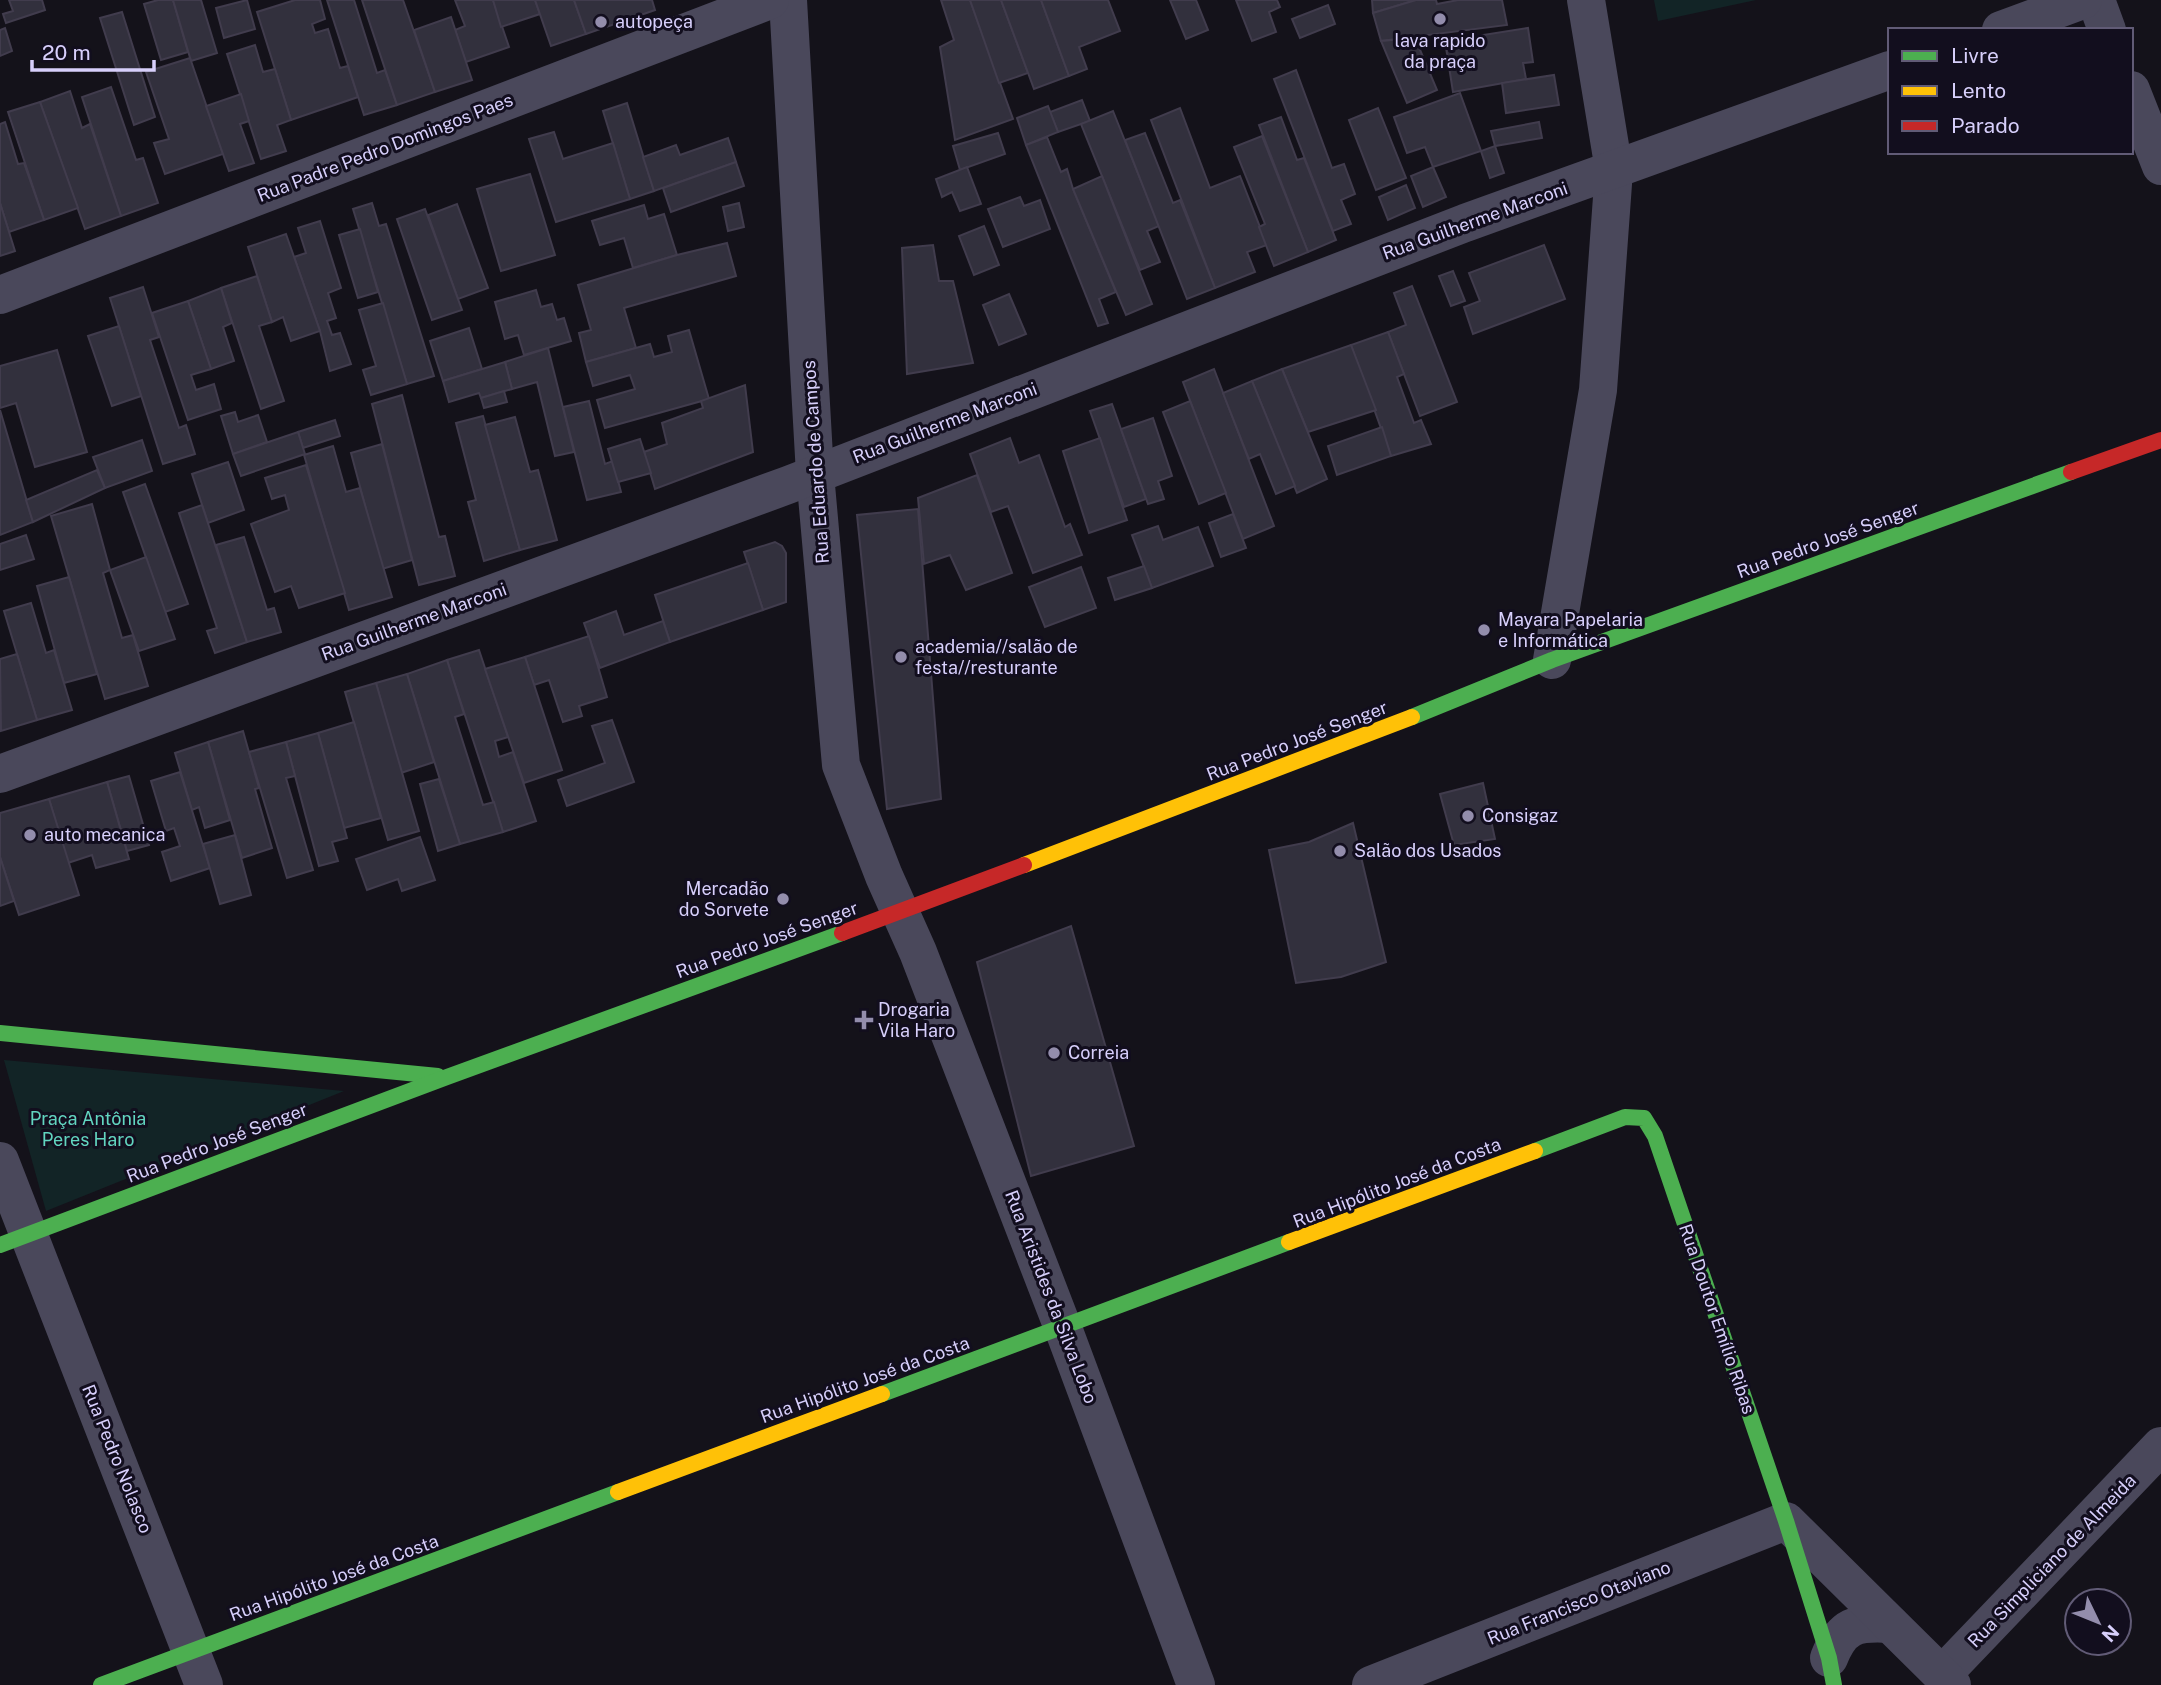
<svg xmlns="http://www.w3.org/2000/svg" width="2161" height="1685" viewBox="0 0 2161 1685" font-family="'Public Sans',sans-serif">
<rect width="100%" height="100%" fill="#14121a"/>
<g fill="#122426">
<polygon points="1654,0 1756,0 1658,21"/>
<polygon points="4,1060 344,1091 46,1211"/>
</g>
<g fill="#32303d" stroke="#413c4d" stroke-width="2">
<polygon points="9,0 42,0 45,10 6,23 3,14 13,11"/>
<polygon points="158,0 173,0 188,52 161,60 144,4"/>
<polygon points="173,0 201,0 217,53 191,61"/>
<polygon points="247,0 255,29 224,38 216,8"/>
<polygon points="295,0 320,0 325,19 312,24 315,33 328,29 340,68 348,66 358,97 291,120 257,12"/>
<polygon points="327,0 354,0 377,73 385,70 397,105 364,115"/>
<polygon points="362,0 403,0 435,92 397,105"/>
<polygon points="455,0 493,0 509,47 466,62 455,30 465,26"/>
<polygon points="493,0 535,0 540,14 501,27"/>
<polygon points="535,0 574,0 586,34 551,46"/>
<polygon points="574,0 652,0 655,10 586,34"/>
<polygon points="941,0 970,0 1013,119 955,140 940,47 954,40"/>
<polygon points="970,0 1001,0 1028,73 999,83"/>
<polygon points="1001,0 1041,0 1069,76 1034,89"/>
<polygon points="1041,0 1108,0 1120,31 1079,47 1087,69 1069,76"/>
<polygon points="1170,0 1196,0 1208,30 1186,39"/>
<polygon points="1236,0 1277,0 1280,7 1269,12 1276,32 1252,41"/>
<polygon points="1372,0 1416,0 1373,13"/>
<polygon points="1416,0 1436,0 1437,4 1458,0 1502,0 1507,25 1381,41 1373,13"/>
<polygon points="1328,5 1335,24 1300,38 1292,19"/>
<polygon points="122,12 155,117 134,125 100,18"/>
<polygon points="451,17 472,80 435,92 414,30"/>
<polygon points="5,28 12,51 0,56 0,30"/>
<polygon points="1528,28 1533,62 1523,63 1526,79 1453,92 1445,41"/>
<polygon points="1415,38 1437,90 1407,103 1381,41"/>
<polygon points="255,45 263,72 275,69 291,120 277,125 286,151 261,159 227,54"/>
<polygon points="190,58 223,154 165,174 154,143 169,139 146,72"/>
<polygon points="1296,70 1332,168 1344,164 1355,194 1341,200 1351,224 1333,231 1274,79"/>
<polygon points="1554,75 1559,105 1506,113 1502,83"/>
<polygon points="111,87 136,160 143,158 158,203 121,216 82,97"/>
<polygon points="70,91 82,128 90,124 121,216 85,229 40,102"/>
<polygon points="1460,93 1481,151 1433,167 1425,147 1407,153 1394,117"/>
<polygon points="241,94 249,121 240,124 254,163 229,171 206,106"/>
<polygon points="1082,100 1090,121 1058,132 1050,112"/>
<polygon points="40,102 78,208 44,220 8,112"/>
<polygon points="627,103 654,191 630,199 603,111"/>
<polygon points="1048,106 1058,132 1026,145 1017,118"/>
<polygon points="1180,108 1210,188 1240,176 1267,245 1247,252 1255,272 1215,288 1151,120"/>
<polygon points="1378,108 1406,178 1376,190 1349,120"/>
<polygon points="1113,111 1159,226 1147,231 1160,262 1140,270 1081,124"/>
<polygon points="1281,117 1297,160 1304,158 1336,240 1308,252 1259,125"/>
<polygon points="5,122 18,164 24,163 44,220 9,232 0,203 0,124"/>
<polygon points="1539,122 1542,138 1495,146 1491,131"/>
<polygon points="554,132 563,159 613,143 630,199 556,222 529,139"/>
<polygon points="998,133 1005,154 960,170 953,146"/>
<polygon points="1145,133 1173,203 1180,200 1215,288 1187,299 1125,140"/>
<polygon points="1262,136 1308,252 1274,266 1259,227 1265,224 1234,147"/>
<polygon points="1047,137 1061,172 1067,169 1073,189 1116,292 1099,299 1108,323 1098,326 1026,145"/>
<polygon points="728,138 736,162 654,191 643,157 676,145 680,155"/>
<polygon points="1495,146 1504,173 1490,178 1481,151"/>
<polygon points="736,162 744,186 671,212 663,188"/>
<polygon points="967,167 981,204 960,211 952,192 942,197 936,179"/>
<polygon points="1433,167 1446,197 1423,207 1411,176"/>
<polygon points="530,174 555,255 501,271 477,189"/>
<polygon points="1102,176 1152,304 1126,315 1073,189"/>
<polygon points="1406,185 1415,208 1388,220 1379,197"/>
<polygon points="1020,197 1024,206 1040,200 1050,229 1003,247 988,209"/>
<polygon points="0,203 15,251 0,256"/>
<polygon points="372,203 379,226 386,224 434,376 407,384 353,209"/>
<polygon points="739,203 744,227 728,231 723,207"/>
<polygon points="457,204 488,288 458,299 428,215"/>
<polygon points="644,205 648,219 664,214 677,255 633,268 624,238 600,245 592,221"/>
<polygon points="425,209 462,310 432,320 397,219"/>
<polygon points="320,221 341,288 328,293 336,318 327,321 332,335 340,333 351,364 330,371 320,331 294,257 306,253 298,228"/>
<polygon points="984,226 999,265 974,275 959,236"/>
<polygon points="360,229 378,292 358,298 339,235"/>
<polygon points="286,234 320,331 291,341 283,317 272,322 248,247"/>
<polygon points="727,243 736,276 624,308 636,348 586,362 579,333 591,330 578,285 677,255"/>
<polygon points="933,245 939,281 953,281 973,363 907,374 902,248"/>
<polygon points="1544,245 1565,299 1473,334 1464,307 1480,301 1469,273"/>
<polygon points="1453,271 1465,301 1451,306 1439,276"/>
<polygon points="257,276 272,322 259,326 284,401 261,409 221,288"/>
<polygon points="1412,286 1457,402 1420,416 1388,332 1406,325 1394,293"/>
<polygon points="143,287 159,337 150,340 179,428 186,425 195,454 163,464 110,298"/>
<polygon points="221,288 232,323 223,327 234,361 211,369 188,301"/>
<polygon points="536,290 541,307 552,304 557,320 564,318 571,341 524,355 518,335 505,339 495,302"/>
<polygon points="1009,294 1026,334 999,345 983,305"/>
<polygon points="188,301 211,369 191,375 196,390 214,384 221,409 188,420 152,313"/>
<polygon points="383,303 407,384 371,395 363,370 376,366 359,310"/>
<polygon points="119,326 141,396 112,406 88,336"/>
<polygon points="469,328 482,369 443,381 430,341"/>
<polygon points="689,330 709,399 605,428 597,400 635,389 630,375 593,386 586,362 650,344 654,357 672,352 668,336"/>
<polygon points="1388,332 1404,374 1397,377 1414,423 1421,420 1431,444 1391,456 1351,345"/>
<polygon points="1351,345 1376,410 1308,432 1282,369"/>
<polygon points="548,348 574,452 555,456 537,382 512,389 505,362"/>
<polygon points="57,350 87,452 35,467 16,403 0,408 0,366"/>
<polygon points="505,362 512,389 481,398 479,393 449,402 443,381"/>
<polygon points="1214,369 1274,526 1243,539 1183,382"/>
<polygon points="1282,369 1327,479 1297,493 1252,381"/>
<polygon points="1252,381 1295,486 1276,494 1260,454 1249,459 1223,393"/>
<polygon points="745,385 753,452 655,489 644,452 667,444 662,423 703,408 701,401"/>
<polygon points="504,391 507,402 484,408 481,398"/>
<polygon points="402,395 439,537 445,536 455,576 419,585 372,404"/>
<polygon points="589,401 605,464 613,461 621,492 587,500 563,407"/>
<polygon points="1190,401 1226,493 1199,504 1163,412"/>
<polygon points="1112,404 1146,499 1124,507 1090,411"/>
<polygon points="0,410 33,522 0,535"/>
<polygon points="235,412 238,422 258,415 267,442 233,454 221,416"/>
<polygon points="483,416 520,550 484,561 468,502 476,500 456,423"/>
<polygon points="515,417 530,472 538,470 557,540 520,550 485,425"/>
<polygon points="1153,418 1172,476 1158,481 1164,499 1148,504 1121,429"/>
<polygon points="335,420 340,436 303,448 298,432"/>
<polygon points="1382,427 1391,456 1337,475 1328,446"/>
<polygon points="298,432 305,454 241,476 233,454"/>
<polygon points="1010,438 1019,463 1039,455 1065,527 1070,524 1082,555 1033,573 1008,506 991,512 970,454"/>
<polygon points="1100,438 1127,520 1089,533 1063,451"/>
<polygon points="640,439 651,473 618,482 608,449"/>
<polygon points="142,440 152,471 105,488 93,457"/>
<polygon points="382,444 412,560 382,569 351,453"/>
<polygon points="333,446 346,492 360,488 392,597 349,610 304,455"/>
<polygon points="228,462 244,510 208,523 192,474"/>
<polygon points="306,465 345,593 299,608 291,586 275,592 251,524 289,510 285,495 272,499 265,478"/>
<polygon points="97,470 105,488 33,522 26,500"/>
<polygon points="977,475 1012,573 966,590 950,555 924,564 918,498"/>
<polygon points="145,484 188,604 165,612 123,492"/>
<polygon points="92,504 110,570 103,573 122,638 133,635 148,686 105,699 51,516"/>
<polygon points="202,505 247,642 215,653 207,631 217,628 179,513"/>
<polygon points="918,509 941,799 887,809 857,515"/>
<polygon points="1233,514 1246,548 1221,557 1209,523"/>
<polygon points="1158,526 1163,540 1198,527 1213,566 1152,588 1132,535"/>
<polygon points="26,535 34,559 0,570 0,544"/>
<polygon points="244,537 267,610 274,608 281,632 247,642 216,545"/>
<polygon points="775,542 782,546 786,553 786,602 763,610 744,552"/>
<polygon points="146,557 175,639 139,651 110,570"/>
<polygon points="748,563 763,610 670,642 655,595"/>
<polygon points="1144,566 1152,588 1115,600 1108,578"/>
<polygon points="1081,567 1096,608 1045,627 1029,587"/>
<polygon points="69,577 97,674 64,683 37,586"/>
<polygon points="31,603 46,653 54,650 72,710 37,720 4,611"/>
<polygon points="616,611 624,635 663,621 670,642 600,668 584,623"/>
<polygon points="589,636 607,697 579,706 582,716 563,722 549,680 534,685 525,657"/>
<polygon points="479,650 508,737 495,741 499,757 513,752 536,821 503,832 447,660"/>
<polygon points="17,654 37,720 1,731 0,659"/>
<polygon points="525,657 562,770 524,783 485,669"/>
<polygon points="447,660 464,714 455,717 483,805 494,802 503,832 460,844 407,674"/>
<polygon points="407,674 434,762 401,773 376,683"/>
<polygon points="376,683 419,831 388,840 345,692"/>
<polygon points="612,720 634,782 567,806 558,780 605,763 592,726"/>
<polygon points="354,722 381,818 344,828 318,733"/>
<polygon points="243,731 259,788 255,789 272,848 242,858 208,742"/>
<polygon points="318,733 347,838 332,842 338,861 319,866 286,742"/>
<polygon points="208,742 230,820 205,828 199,807 192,810 175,753"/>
<polygon points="286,742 295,776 286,778 313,870 287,878 249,752"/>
<polygon points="180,772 210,868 171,881 162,852 180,846 174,828 166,831 151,781"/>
<polygon points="129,776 149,845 127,851 107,782"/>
<polygon points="439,779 460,844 438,851 420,784"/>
<polygon points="107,782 129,859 96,868 92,855 68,863 49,799"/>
<polygon points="1483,783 1495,839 1454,845 1440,794"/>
<polygon points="49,799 79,895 19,915 0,857 0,813"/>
<polygon points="1353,823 1386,962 1341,977 1296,983 1269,850 1309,842"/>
<polygon points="235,835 251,895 220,904 203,844"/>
<polygon points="420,837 435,880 402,891 398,879 367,890 356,859"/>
<polygon points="0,857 14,901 0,906"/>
<polygon points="1071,926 1134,1146 1031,1176 977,962"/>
</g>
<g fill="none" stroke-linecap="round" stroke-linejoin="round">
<g stroke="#4a485b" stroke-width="38">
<polyline points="788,0 815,474 841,765 884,876 918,952 1063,1328 1196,1685"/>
<polyline points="2096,0 2107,30"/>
<polyline points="2001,30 2083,0"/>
<polyline points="2131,90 2161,166"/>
<polyline points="0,295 770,0"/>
<polyline points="1552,660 1598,390 1614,170 1586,0"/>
<polyline points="0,774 788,485 1465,223 1890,70"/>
<polyline points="0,1161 204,1685"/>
<path d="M 1829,1658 C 1842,1625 1856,1622 1890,1624"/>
<polyline points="1942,1675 2161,1446"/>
<polyline points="1371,1685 1786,1521 1952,1685"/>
</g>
<g stroke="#4caf50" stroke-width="16">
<polyline points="1412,717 1552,660 2071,472"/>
<polyline points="0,1033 438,1076"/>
<polyline points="1535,1151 1625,1117 1644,1118 1655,1136 1786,1521 1829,1658 1834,1685"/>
<polyline points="0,1245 447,1077 842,933"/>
<polyline points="882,1394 1289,1242"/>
<polyline points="101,1685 618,1492"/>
</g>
<g stroke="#ffc107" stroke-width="16">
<polyline points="1024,865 1412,717"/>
<polyline points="1289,1242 1535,1151"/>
<polyline points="618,1492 882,1394"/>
</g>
<g stroke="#c62828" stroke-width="16">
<polyline points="2071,472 2161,440"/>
<polyline points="842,933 1024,865"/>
</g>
</g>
<g fill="#938dac" stroke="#120e1e" stroke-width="2.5">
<circle cx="1440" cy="19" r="7"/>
<circle cx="601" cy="22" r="7"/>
<circle cx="1484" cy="630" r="7"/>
<circle cx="901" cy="657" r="7"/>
<circle cx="1468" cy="816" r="7"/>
<circle cx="30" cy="835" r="7"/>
<circle cx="1340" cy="851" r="7"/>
<circle cx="783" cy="899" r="7"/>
<path d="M860.5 1009.5h7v7h7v7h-7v7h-7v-7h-7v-7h7z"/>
<circle cx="1054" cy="1053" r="7"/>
</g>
<g text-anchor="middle" stroke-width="6" stroke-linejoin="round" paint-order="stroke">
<g font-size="18" fill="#d7cffb" stroke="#120e1e" text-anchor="start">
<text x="615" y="28">autopeça</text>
<text x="1440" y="47" text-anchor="middle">lava rapido<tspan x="1440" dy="21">da praça</tspan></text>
<text x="1498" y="626">Mayara Papelaria<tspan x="1498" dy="21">e Informática</tspan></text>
<text x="915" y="653">academia//salão de<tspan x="915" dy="21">festa//resturante</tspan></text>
<text x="1482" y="822">Consigaz</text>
<text x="44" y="841">auto mecanica</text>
<text x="1354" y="857">Salão dos Usados</text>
<text x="769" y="895" text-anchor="end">Mercadão<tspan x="769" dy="21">do Sorvete</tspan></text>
<text x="878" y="1016">Drogaria<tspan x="878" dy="21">Vila Haro</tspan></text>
<text x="1068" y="1059">Correia</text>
</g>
<g font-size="18" fill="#d7cffb" stroke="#120e1e">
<text transform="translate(385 148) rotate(-21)" y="6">Rua Padre Pedro Domingos Paes</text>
<text transform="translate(1475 221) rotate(-20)" y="6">Rua Guilherme Marconi</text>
<text transform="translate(945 423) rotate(-21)" y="6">Rua Guilherme Marconi</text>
<text transform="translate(816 462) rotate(-94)" y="6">Rua Eduardo de Campos</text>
<text transform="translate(1828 540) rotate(-20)" y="6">Rua Pedro José Senger</text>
<text transform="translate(414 622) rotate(-20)" y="6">Rua Guilherme Marconi</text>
<text transform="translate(1297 741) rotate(-21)" y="6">Rua Pedro José Senger</text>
<text transform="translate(767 940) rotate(-20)" y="6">Rua Pedro José Senger</text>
<text transform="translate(217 1143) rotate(-21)" y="6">Rua Pedro José Senger</text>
<text transform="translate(1397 1183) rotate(-21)" y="6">Rua Hipólito José da Costa</text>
<text transform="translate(1051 1297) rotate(69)" y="6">Rua Aristides da Silva Lobo</text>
<text transform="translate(1717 1319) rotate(71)" y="6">Rua Doutor Emílio Ribas</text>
<text transform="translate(865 1380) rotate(-20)" y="6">Rua Hipólito José da Costa</text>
<text transform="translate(117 1459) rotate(68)" y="6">Rua Pedro Nolasco</text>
<text transform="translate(2052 1561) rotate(-46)" y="6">Rua Simpliciano de Almeida</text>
<text transform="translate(334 1578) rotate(-20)" y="6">Rua Hipólito José da Costa</text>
<text transform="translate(1579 1603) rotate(-22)" y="6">Rua Francisco Otaviano</text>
</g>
<g font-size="18" fill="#62d5c0" stroke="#120e1e">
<text x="88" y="1125">Praça Antônia<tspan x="88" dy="21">Peres Haro</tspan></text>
</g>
</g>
<rect x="1888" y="28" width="245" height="126" fill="#120e1e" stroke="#615b76" stroke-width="2"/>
<rect x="1902" y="51" width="35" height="10" fill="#4caf50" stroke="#615b76" stroke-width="2"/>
<text x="1951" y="63" font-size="21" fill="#d7cffb">Livre</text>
<rect x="1902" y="86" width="35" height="10" fill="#ffc107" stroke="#615b76" stroke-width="2"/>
<text x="1951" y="98" font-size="21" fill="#d7cffb">Lento</text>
<rect x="1902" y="121" width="35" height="10" fill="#c62828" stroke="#615b76" stroke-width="2"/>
<text x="1951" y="133" font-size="21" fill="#d7cffb">Parado</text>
<g transform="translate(2098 1622) rotate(133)"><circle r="33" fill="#120e1e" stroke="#615b76" stroke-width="2"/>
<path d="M0-5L12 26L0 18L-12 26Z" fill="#938dac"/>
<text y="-10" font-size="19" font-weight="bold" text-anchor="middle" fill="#d7cffb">N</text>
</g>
<path d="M32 60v10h122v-10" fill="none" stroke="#d7cffb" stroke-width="3.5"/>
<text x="42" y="60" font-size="21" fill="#d7cffb" stroke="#120e1e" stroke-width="5" paint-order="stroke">20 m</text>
</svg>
